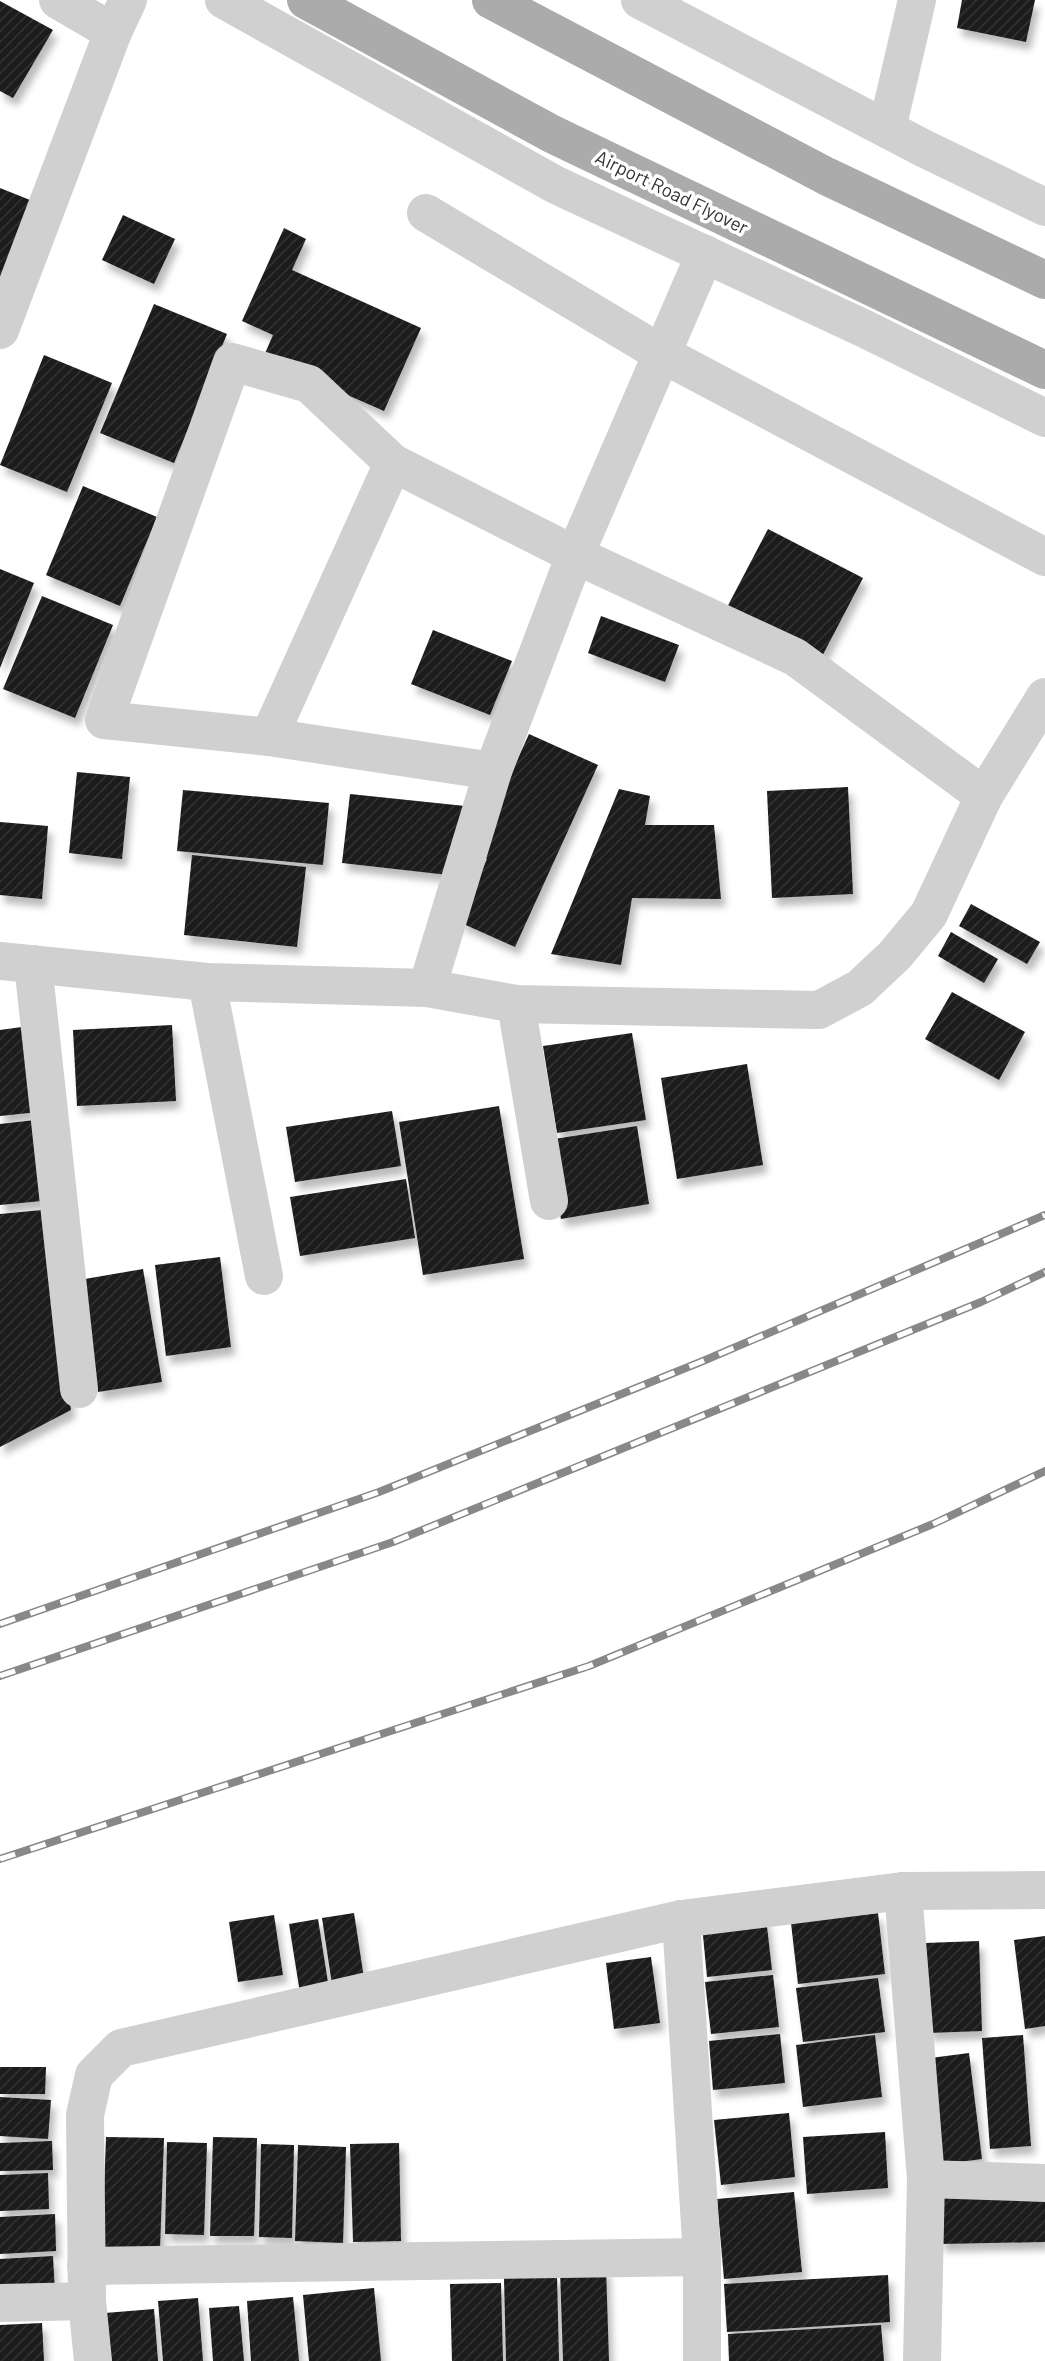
<svg xmlns="http://www.w3.org/2000/svg" width="1045" height="2361" viewBox="0 0 1045 2361" font-family="Barlow,sans-serif">
<defs>
<pattern id="building-hatch" width="6" height="6" patternUnits="userSpaceOnUse" patternTransform="scale(1.75)"><rect width="6" height="6" fill="#1a1a1a"/><path d="M-1 1l2-2M0 6l6-6M5 7l2-2" fill="none" stroke="#333"/></pattern>
<filter id="shadow"><feDropShadow dx="4.5" dy="8" stdDeviation="3.5" flood-color="#0004"/></filter>
</defs>
<rect width="100%" height="100%" fill="#fff"/>
<g fill="url(#building-hatch)" filter="url(#shadow)">
<polygon points="962,0 1035,0 1026,42 957,28"/>
<polygon points="0,1 53,30 13,98 0,91"/>
<polygon points="0,188 35,202 0,285"/>
<polygon points="123,215 175,239 154,284 102,260"/>
<polygon points="284,228 306,239 292,270 421,328 384,411 263,358 273,335 242,321"/>
<polygon points="154,304 227,334 174,463 100,433"/>
<polygon points="44,355 112,383 67,492 0,465"/>
<polygon points="83,486 157,517 120,606 46,575"/>
<polygon points="768,529 863,578 818,664 723,615"/>
<polygon points="0,569 34,583 0,668"/>
<polygon points="42,596 113,625 75,718 3,689"/>
<polygon points="601,616 679,645 665,682 588,653"/>
<polygon points="433,630 512,661 490,715 411,684"/>
<polygon points="529,734 598,765 515,947 459,922 487,859 475,853"/>
<polygon points="77,772 130,777 122,859 69,853"/>
<polygon points="848,787 853,894 772,898 767,791"/>
<polygon points="619,789 650,796 645,825 714,825 721,899 632,898 621,965 551,954"/>
<polygon points="183,790 329,803 323,865 177,851"/>
<polygon points="350,794 465,806 457,876 342,863"/>
<polygon points="0,822 48,826 42,899 0,895"/>
<polygon points="192,855 306,867 297,947 184,935"/>
<polygon points="971,904 1040,942 1027,964 959,926"/>
<polygon points="951,932 998,959 984,983 938,956"/>
<polygon points="952,992 1025,1032 999,1080 925,1039"/>
<polygon points="172,1025 176,1101 77,1106 73,1030"/>
<polygon points="29,1026 38,1112 0,1116 0,1030"/>
<polygon points="632,1033 646,1120 557,1133 543,1046"/>
<polygon points="747,1064 763,1165 677,1179 661,1078"/>
<polygon points="499,1106 524,1259 423,1275 399,1122"/>
<polygon points="392,1111 401,1166 295,1182 286,1127"/>
<polygon points="44,1119 52,1200 0,1205 0,1124"/>
<polygon points="637,1126 649,1204 561,1219 548,1140"/>
<polygon points="406,1179 415,1238 300,1256 290,1197"/>
<polygon points="42,1210 71,1410 0,1447 0,1214"/>
<polygon points="220,1257 231,1347 166,1356 155,1265"/>
<polygon points="143,1269 162,1382 98,1392 79,1280"/>
<polygon points="354,1913 365,1985 333,1991 322,1918"/>
<polygon points="878,1913 885,1974 798,1984 791,1923"/>
<polygon points="274,1915 283,1975 238,1982 229,1922"/>
<polygon points="766,1918 772,1970 707,1977 702,1925"/>
<polygon points="318,1919 329,1989 300,1993 289,1924"/>
<polygon points="1045,1936 1045,2026 1025,2029 1014,1940"/>
<polygon points="979,1941 982,2031 928,2033 925,1943"/>
<polygon points="651,1957 660,2023 614,2029 606,1963"/>
<polygon points="773,1975 779,2027 711,2034 705,1982"/>
<polygon points="878,1978 885,2032 803,2042 796,1988"/>
<polygon points="780,2034 785,2083 713,2090 709,2041"/>
<polygon points="875,2035 882,2097 803,2107 796,2045"/>
<polygon points="1023,2035 1031,2146 990,2149 982,2038"/>
<polygon points="969,2053 982,2159 936,2165 923,2059"/>
<polygon points="0,2067 46,2067 45,2094 0,2094"/>
<polygon points="0,2097 51,2100 48,2139 0,2136"/>
<polygon points="789,2113 795,2177 721,2185 714,2120"/>
<polygon points="885,2132 888,2188 807,2194 803,2137"/>
<polygon points="106,2137 164,2138 160,2249 102,2247"/>
<polygon points="213,2137 257,2138 254,2236 210,2236"/>
<polygon points="52,2141 53,2170 0,2171 0,2143"/>
<polygon points="167,2142 207,2143 204,2235 165,2234"/>
<polygon points="399,2143 401,2241 353,2242 350,2144"/>
<polygon points="261,2144 294,2145 292,2238 259,2237"/>
<polygon points="298,2145 346,2147 343,2243 295,2241"/>
<polygon points="48,2173 49,2209 0,2211 0,2175"/>
<polygon points="794,2192 802,2272 724,2279 717,2199"/>
<polygon points="1045,2195 1045,2242 940,2244 940,2197"/>
<polygon points="55,2214 56,2251 0,2254 0,2217"/>
<polygon points="53,2256 55,2294 0,2297 0,2259"/>
<polygon points="606,2268 609,2361 563,2361 560,2270"/>
<polygon points="888,2275 890,2322 727,2332 724,2284"/>
<polygon points="557,2276 559,2361 506,2361 504,2278"/>
<polygon points="501,2283 503,2361 452,2361 450,2284"/>
<polygon points="374,2288 381,2361 309,2361 303,2295"/>
<polygon points="293,2297 299,2361 251,2361 247,2301"/>
<polygon points="198,2298 203,2361 163,2361 158,2301"/>
<polygon points="239,2306 244,2361 213,2361 209,2308"/>
<polygon points="154,2309 158,2361 108,2361 105,2313"/>
<polygon points="42,2323 44,2361 0,2361 0,2325"/>
<polygon points="881,2325 884,2361 729,2361 728,2334"/>
</g>
<g fill="none" stroke-linecap="round" stroke-linejoin="round">
<g stroke="#d0d0d0" stroke-width="38">
<polyline points="58,0 113,32"/>
<polyline points="224,0 556,185 863,328 1045,418"/>
<polyline points="640,0 925,149 1045,207"/>
<polyline points="887,129 917,0"/>
<polyline points="426,213 662,354 1045,557"/>
<polyline points="0,330 113,32 128,0"/>
<polyline points="269,737 393,463"/>
<polyline points="493,771 269,737 104,720 232,362 309,384 393,463 575,555 795,657 984,796"/>
<polyline points="0,961 207,982 427,988 516,1004 819,1010 860,988 895,955 929,914 984,796 1045,697"/>
<polyline points="33,964 79,1389"/>
<polyline points="207,982 264,1276"/>
<polyline points="427,988 493,771 575,555 705,254"/>
<polyline points="516,1004 549,1201"/>
<polyline points="903,1891 926,2179 922,2361"/>
<polyline points="681,1919 702,2257 702,2361"/>
<polyline points="926,2179 1045,2183"/>
<polyline points="86,2266 702,2257"/>
<polyline points="0,2303 87,2301"/>
<polyline points="93,2361 87,2301 85,2115 94,2075 121,2048 681,1919 903,1891 1045,1890"/>
</g>
<g stroke="#ababab" stroke-width="38">
<polyline points="306,0 552,134 1045,370"/>
<polyline points="491,0 826,176 1045,280"/>
</g>
<g stroke="#888" stroke-width="8">
<g id="rail">
<polyline points="0,1624 379,1492 703,1361 1045,1215"/>
<polyline points="0,1676 393,1542 981,1302 1045,1272"/>
<polyline points="0,1859 589,1666 933,1524 1045,1471"/>
</g>
</g>
<use href="#rail" stroke="#fff" stroke-width="5" stroke-dasharray="16" stroke-linecap="butt"/>
</g>
<g text-anchor="middle" stroke-width="7" stroke-linejoin="round" paint-order="stroke">
<g font-size="19" fill="#333" stroke="#fff">
<text transform="translate(672 192) rotate(26)" y="7">Airport Road Flyover</text>
</g>
</g>
</svg>
